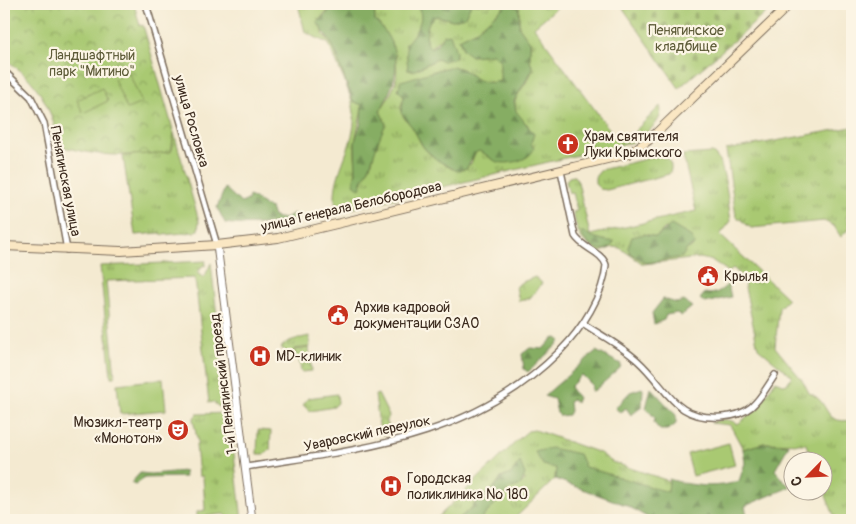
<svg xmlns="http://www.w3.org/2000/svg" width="856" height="524" viewBox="0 0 856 524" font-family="Pangolin,sans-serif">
<defs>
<pattern id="grass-tufts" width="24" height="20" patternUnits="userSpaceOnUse" patternTransform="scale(1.25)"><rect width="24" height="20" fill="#a9c972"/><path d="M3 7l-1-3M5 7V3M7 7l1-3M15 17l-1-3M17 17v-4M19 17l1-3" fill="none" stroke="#8ba35d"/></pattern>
<pattern id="forest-firs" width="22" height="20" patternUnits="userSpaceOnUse" patternTransform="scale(1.25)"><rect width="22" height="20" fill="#86ad64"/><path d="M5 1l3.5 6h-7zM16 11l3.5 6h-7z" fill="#6f8d52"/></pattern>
<pattern id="cemetery-stones" width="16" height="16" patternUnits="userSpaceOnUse" patternTransform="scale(1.25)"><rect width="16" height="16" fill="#a9c972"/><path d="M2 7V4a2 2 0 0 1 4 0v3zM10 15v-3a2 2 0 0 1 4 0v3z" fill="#8ba35d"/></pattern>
<pattern id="park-crowns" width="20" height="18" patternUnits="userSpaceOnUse" patternTransform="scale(1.25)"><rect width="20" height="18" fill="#a9c972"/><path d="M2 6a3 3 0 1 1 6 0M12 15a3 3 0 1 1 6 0" fill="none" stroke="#8ba35d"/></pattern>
</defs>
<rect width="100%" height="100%" fill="#fcf5e5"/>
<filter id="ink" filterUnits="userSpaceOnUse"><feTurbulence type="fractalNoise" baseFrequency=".02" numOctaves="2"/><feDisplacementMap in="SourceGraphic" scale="10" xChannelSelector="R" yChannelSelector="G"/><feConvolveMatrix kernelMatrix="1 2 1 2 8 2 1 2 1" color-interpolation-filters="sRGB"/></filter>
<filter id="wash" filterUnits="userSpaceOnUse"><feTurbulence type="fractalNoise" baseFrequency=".0096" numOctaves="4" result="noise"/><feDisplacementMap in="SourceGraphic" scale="20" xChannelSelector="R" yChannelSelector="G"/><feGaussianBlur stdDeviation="1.12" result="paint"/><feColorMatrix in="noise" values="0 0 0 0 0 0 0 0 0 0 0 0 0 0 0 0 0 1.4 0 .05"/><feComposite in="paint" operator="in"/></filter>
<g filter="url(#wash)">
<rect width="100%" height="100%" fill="#f4ead1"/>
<g fill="url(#grass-tufts)" stroke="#727a48" fill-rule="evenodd">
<path d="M 298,4 L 337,4 L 323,15 L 323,34 L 333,46 L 353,101 L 362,105 C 361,120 355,133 355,148 C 354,159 358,168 354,179 L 360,189 L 364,173 L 372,162 L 376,142 L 386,124 L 380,111 C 385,103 391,95 394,86 C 402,64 391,36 375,20 L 374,4 L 399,4 L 405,8 L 410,4 L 417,5 C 428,18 415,33 406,44 L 408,70 L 415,70 L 437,59 L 444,35 L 430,48 L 426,42 C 427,32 425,21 436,16 L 453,20 L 471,4 L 561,4 L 534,27 L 618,141 L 627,139 L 660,106 C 665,120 647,132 637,141 L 337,212 C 327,177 357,148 354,113 C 353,96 335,61 329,44 L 305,32 ZM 507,4 L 519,8 L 519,27 L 530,42 L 530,61 L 533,69 C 525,92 499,103 528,125 L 531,143 L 511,162 L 494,160 L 479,150 L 475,153 L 471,164 L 452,169 C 442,162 431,157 424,148 C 419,142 417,134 413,128 C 411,124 407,122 405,119 C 395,105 407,92 416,82 C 421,75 445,66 455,67 C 472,70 475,88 501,81 L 500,61 L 493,53 L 471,56 L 460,39 L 477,30 Z"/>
<polygon points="852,127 852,211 846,217 851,227 841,237 834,226 824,221 751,228 736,216 726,150"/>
<polygon points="174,133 199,221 198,230 194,232 163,235 160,233 135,235 123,156 172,150"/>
<path d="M 712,153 C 726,159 728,206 731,221 L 720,235 L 788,299 L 779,308 L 775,347 L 803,381 L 809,393 C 832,402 821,425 852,420 L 852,474 L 850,483 L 852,485 L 852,516 L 850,520 L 836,520 L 826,496 L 825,460 L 809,453 L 806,444 L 764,443 L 743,449 L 730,425 L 711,423 C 718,419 730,418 737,424 L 741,422 L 762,402 L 775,381 L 786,385 L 792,376 L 758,348 L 744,283 L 742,276 L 733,268 L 729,272 L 713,261 L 700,258 L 643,264 L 620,248 L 613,247 L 599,253 C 579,240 578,235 573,212 L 577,211 L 573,192 L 569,193 L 566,181 L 569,177 L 574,176 L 578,182 L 590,235 L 696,211 L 683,155 ZM 665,228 L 679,230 L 693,247 L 687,249 L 630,246 L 644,234 L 656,237 Z"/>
<path d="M 658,156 L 666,157 C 671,162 673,168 669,174 L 607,190 L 600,189 L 595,184 L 595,177 L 601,170 Z"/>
<polygon points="206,261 205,266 203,265 197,273 204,278 211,263 227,406 219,407 213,402 209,403 195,278 106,281 115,377 111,377 100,266"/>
<path d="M 309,336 L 310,347 L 294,349 L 295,359 L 287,360 L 286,351 L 281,348 C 287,339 298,339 309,336 Z"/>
<polygon points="337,394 338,403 334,407 310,411 303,405 308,398"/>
<polygon points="378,394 389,416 386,422 390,427 383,436 383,433 380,432 375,395"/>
<polygon points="229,413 242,520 226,520 225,514 197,517 197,512 205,510 203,476 199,476 196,445 198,443 193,419 197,414"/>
<polygon points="535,430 600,453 612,462 669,481 669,492 556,468 555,479 513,520 480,520 509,489 521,485 525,480 511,474 501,478 490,493 479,497 472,508 457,520 435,520 522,436 528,431"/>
</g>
<g fill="url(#forest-firs)" stroke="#606c41">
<path d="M 337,4 L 374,4 L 375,20 C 405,51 399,78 380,111 L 386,124 C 379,137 377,146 372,160 C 369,171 363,177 360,189 L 354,184 L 354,179 L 356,173 L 355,141 L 361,123 L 362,105 L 353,101 L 333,46 L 317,22 Z"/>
<path d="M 399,4 L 471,4 L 465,17 L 453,20 L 436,16 C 425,21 427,32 426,42 L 430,48 L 436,45 L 444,35 L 450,34 L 456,52 L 455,58 L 443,61 L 437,59 L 415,70 L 408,70 L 406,44 C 415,33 428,18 416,5 L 410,4 L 405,8 Z"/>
<path d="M 507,4 L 519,8 L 519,27 L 530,42 L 530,61 L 533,69 L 514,101 L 516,111 L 534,134 L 531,143 L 534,149 C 529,161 508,165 497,162 C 490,159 486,153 479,151 L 475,153 L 467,168 L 457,171 L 437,160 L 424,148 L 412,127 L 401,113 L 404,96 L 398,90 L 401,81 C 413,78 444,67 454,67 C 470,68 474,88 500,81 L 500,61 L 493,54 L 471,56 L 463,50 L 459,39 L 477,30 Z"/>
<path d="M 225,188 L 241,203 L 248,200 L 249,196 C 258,199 262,206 271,208 L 274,217 L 284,219 L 294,213 L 298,218 L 297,220 C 281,224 240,226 225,223 L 217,207 Z"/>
<polygon points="671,225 690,236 695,244 687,249 682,257 646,263 630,253 628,248 632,237 644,234 656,237"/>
<path d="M 581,232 L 584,232 C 591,237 606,242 614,241 C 608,259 584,246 581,232 Z"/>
<path d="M 728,284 L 731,297 L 705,303 L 700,299 L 705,293 C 714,296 722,290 728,284 Z"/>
<polygon points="663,299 677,303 684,301 692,307 681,316 677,313 666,315 664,320 654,324 652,313"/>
<polygon points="557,338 561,341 528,372 524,369 522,354 530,348 543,349 552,339"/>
<polygon points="596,351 621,364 620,368 595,390 591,391 592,385 582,375 570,387 578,398 576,402 572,399 569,402 570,411 568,415 560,416 557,413 554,399 544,396"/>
<polygon points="642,388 643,389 642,407 631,415 626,408 620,412 615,408 630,392"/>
<polygon points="651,388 676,415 676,424 668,430 660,430 654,423 655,418 646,408"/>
<path d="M 764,443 L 789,445 L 775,470 L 790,487 L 745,506 L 748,520 L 652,520 L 626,505 L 555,479 L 556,468 L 543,465 L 535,452 L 551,448 L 579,454 L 585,467 L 668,492 L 669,479 C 691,486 717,489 739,481 L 745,463 L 743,449 Z"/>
<polygon points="520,462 525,474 521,485 509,489 480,520 457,520 472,508 479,497 490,493 501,478 511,474"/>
<polygon points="184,471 185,477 145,478 135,485 131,483 140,473 151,474"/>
</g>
<polygon fill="url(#cemetery-stones)" stroke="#727a48" points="620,4 776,4 679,88"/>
<g fill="url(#park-crowns)" stroke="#727a48">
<path d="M 4,4 L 134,4 L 140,26 L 143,25 L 174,133 L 171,152 C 127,156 103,158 60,146 C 51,108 39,80 4,59 Z"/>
<polygon points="535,277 542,283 530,298 519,301 516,287 520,283"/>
<polygon points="309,348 312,371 301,372 299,359 295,359 294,350"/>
<polygon points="258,430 271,431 270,450 265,454 257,454"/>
</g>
<g fill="#a9c972" stroke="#727a48">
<polygon points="129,73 142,103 127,109 114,79"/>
<polygon points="102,88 108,101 83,113 77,100"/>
<polygon points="163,379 166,410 120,414 117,384"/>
<polygon points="729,443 735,465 693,476 687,454"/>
</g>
</g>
<g filter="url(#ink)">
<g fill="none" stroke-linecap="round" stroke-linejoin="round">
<g stroke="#7c6d5d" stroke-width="8">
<g id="minor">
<polyline points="146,4 217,245"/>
<polyline points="4,71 31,97 44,123 67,250"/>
<path d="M 584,324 C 602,336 622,346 638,361 C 668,388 674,421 722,417 C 753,415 759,399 775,375"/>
<path d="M 246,467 C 362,449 473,439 560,351 C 581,330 604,295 606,265 C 602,252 582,248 575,236 L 561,171"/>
</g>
</g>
<g stroke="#7c6d5d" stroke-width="9">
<polyline id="tertiary" points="217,245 252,520"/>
</g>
<g stroke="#7c6d5d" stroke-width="10">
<polyline id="secondary" points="4,246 121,251 217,245 278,238 628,154 649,140 790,4"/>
</g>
<use href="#minor" stroke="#fff" stroke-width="5"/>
<use href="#tertiary" stroke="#fff" stroke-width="7"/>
<use href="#secondary" stroke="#fae7c3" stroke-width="8"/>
</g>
</g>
<defs>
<g id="church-disc" transform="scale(1.125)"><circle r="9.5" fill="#c8321e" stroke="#fcf5e5"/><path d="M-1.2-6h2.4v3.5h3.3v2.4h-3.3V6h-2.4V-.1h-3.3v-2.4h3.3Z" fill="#fff"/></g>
<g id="civic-disc" transform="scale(1.125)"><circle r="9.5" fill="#c8321e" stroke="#fcf5e5"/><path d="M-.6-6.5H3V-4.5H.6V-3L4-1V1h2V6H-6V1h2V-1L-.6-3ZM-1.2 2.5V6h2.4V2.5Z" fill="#fff"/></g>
<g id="hospital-disc" transform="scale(1.125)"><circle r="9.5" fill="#c8321e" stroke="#fcf5e5"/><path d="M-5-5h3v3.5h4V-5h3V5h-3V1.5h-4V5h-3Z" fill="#fff"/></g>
<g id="theatre-disc" transform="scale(1.125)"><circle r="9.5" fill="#c8321e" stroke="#fcf5e5"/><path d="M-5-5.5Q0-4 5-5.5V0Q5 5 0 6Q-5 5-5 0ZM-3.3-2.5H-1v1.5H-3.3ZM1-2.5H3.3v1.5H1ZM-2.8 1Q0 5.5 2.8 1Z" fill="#fff"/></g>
</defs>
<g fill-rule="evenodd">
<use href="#church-disc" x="568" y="144"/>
<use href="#civic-disc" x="708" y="276"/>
<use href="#civic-disc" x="338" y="315"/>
<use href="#hospital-disc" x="260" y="356"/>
<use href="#theatre-disc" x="178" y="430"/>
<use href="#hospital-disc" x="391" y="486"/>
</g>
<g text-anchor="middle" stroke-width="4.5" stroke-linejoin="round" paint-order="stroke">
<g font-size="14" fill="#5c5a37" stroke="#fcf5e5">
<text x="686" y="35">Пенягинское<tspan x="686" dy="16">кладбище</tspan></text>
<text x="92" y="60">Ландшафтный<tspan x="92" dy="16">парк "Митино"</tspan></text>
</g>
<g font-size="14" fill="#3b2a1e" stroke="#fcf5e5">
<text transform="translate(192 121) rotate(74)" y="5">улица Рословка</text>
<text transform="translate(66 181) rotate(79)" y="5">Пенягинская улица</text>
<text transform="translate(351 206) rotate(-13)" y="5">улица Генерала Белобородова</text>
<text transform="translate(223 384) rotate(-97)" y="5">1-й Пенягинский проезд</text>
<text transform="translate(367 433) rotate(-12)" y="5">Уваровский переулок</text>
</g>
<g font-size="14" fill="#3b2a1e" stroke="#fcf5e5" text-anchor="start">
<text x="584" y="141">Храм святителя<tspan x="584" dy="16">Луки Крымского</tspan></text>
<text x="724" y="281">Крылья</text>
<text x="354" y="312">Архив кадровой<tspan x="354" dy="16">документации СЗАО</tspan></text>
<text x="276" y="361">MD-клиник</text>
<text x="162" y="427" text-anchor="end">Мюзикл-театр<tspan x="162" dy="16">«Монотон»</tspan></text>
<text x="407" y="483">Городская<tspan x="407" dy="16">поликлиника № 180</tspan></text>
</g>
</g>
<rect width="856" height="524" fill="none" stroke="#fcf5e5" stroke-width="20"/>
<g transform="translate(808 476) rotate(246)"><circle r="24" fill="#fcf5e5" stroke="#afa495"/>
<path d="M0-4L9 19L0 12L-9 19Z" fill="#c8321e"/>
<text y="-8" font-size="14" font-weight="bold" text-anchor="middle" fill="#3b2a1e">С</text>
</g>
</svg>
